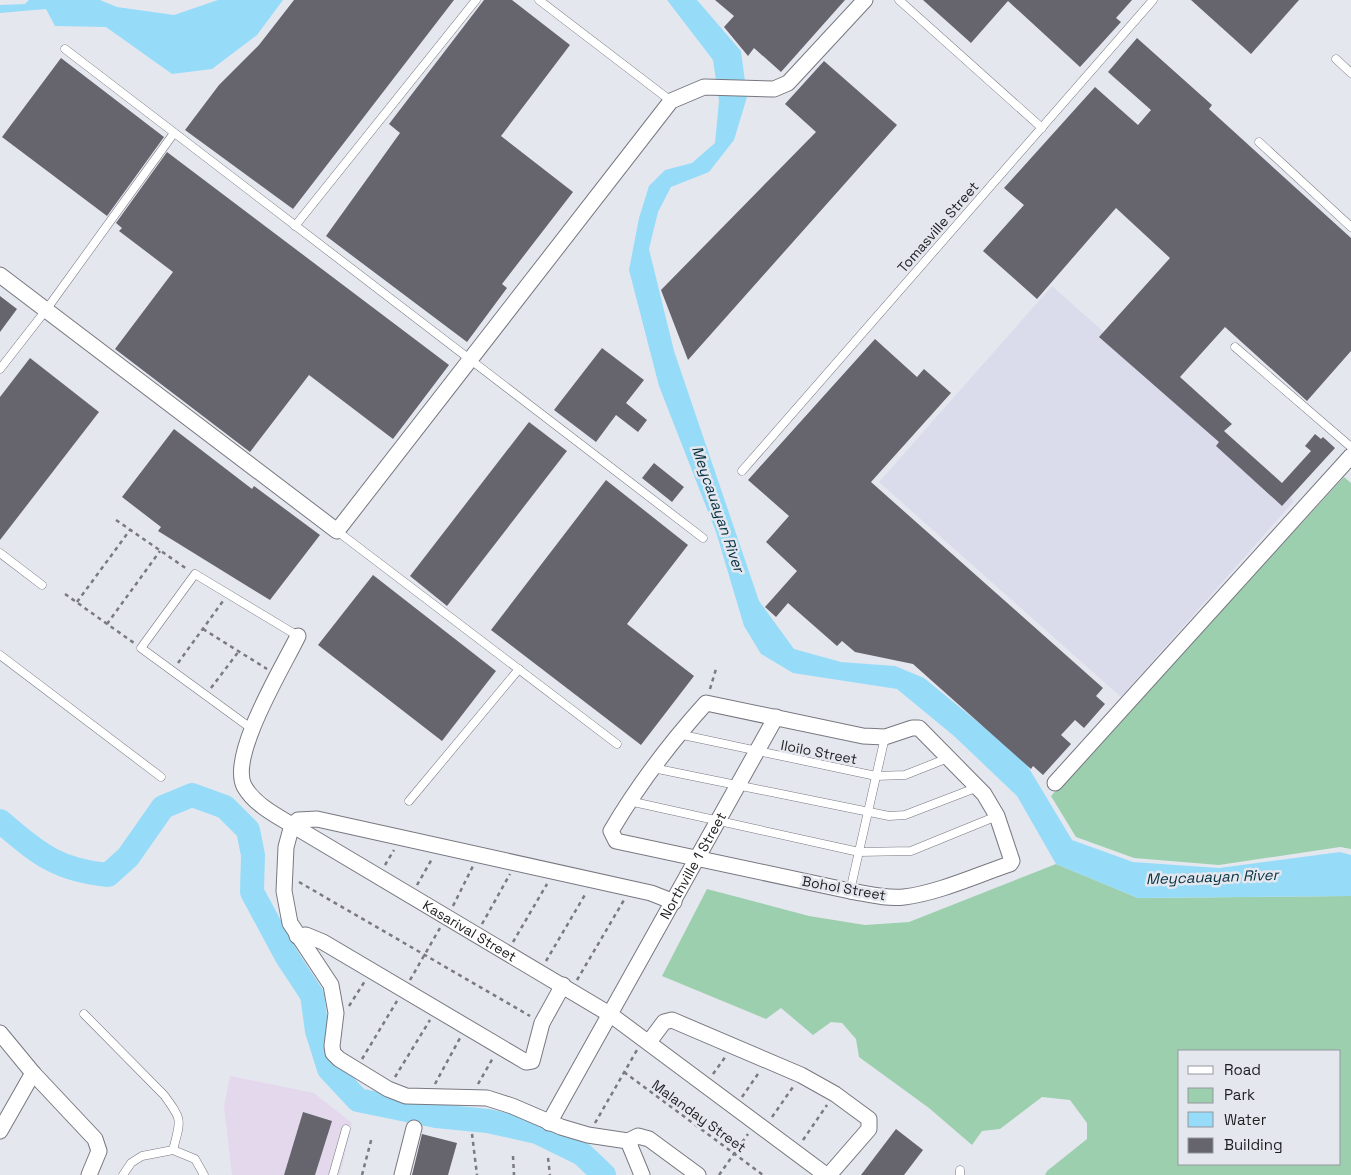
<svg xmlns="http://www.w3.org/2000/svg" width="1351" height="1175" viewBox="0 0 1351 1175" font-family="'Space Grotesk',sans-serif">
<rect width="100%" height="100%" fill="#e5e7ef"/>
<polygon fill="#e4d8ec" points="230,1076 314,1093 352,1123 340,1175 232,1175 224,1107"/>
<polygon fill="#dadcec" points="1052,286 1294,501 1121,697 879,482"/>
<g fill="#9ccfae" fill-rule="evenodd">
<polygon points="1344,477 1351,483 1351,849 1340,847 1219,865 1134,858 1076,837 1051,796"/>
<path d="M 1056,864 L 1138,898 L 1351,896 L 1351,1175 L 1045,1175 L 1047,1171 L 1087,1139 L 1087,1123 L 1070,1100 L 1042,1097 L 1000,1129 L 982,1131 L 972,1145 L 929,1108 L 859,1057 L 856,1039 L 842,1023 L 831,1022 L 813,1035 L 781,1008 L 766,1019 L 662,976 L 707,889 L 809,916 L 865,925 L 909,922 ZM 1180,1051 L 1340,1051 L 1340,1164 L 1180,1164 Z"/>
</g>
<g fill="#96dcf9">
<polygon points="29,0 100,0 117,7 174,15 218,0 283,0 257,35 212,69 172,74 106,27 55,26 46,9 0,13 0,5 25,4"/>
<polygon points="667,0 697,0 741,51 747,97 734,140 709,172 671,187 658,212 649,249 674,351 759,601 794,649 841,662 895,666 924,678 1024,760 1072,840 1133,862 1219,868 1340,852 1351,855 1351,896 1138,898 1056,864 1017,796 954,736 897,689 793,673 761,654 744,626 716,532 659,386 629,270 639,218 649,186 665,170 692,163 715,143 719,101 713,60"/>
</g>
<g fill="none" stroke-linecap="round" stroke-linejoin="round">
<path stroke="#96dcf9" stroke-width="24" d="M 0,821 C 38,853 56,870 108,875 L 128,857 L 163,807 L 192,795 L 225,807 L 248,830 L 253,855 L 252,892 L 287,957 L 312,995 L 317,1031 L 329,1069 L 358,1100 L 436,1116 L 488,1121 L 537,1132 L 582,1154 L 604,1175"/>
</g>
<g fill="#66656d">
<polygon points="294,0 454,0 293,209 185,130 219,85 259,45"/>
<polygon points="484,0 512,0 570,45 501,136 573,192 502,284 507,288 467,342 326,236 400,133 389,124"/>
<polygon points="715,0 845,0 781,72 754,48 748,56 724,27 734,16"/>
<polygon points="923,0 1132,0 1116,18 1121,22 1080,67 1008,1 971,43"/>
<polygon points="1191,0 1299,0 1251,54"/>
<polygon points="1137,38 1212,105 1209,109 1351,238 1351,351 1307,401 1225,327 1180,377 1232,424 1224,431 1282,483 1311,451 1305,446 1315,434 1321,439 1323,437 1335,448 1282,506 1216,446 1219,442 1099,337 1170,258 1116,208 1037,299 983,251 1024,205 1004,188 1095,87 1138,125 1151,110 1108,72"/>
<polygon points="61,58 164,137 107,216 2,137"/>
<polygon points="824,61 897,125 688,360 661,290 816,132 785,104"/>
<polygon points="167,152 449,365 393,439 309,375 250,452 115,349 173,272 119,231 122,228 116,223"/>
<polygon points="0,296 17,309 0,332"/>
<polygon points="875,339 917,377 924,369 951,393 871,482 1103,688 1096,696 1105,704 1084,728 1075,720 1061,735 1071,744 1043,775 1033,766 1031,769 913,664 855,652 842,641 837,646 788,603 776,617 765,607 797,571 766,542 789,516 748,480"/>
<polygon points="602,348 644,380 626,403 647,420 638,432 616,415 596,442 554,410"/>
<polygon points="30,358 99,412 0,540 0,397"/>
<polygon points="529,422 567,451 447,606 410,576"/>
<polygon points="174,429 252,489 254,486 320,535 270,600 158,531 161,527 122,497"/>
<polygon points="654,463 684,487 672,502 642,478"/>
<polygon points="606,480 688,545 627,624 694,676 641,745 491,630"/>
<polygon points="373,575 496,671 442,741 318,645"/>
<polygon points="303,1112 332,1121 315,1175 284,1175"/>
<polygon points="896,1129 923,1150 904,1175 861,1175"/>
<polygon points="422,1134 457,1143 448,1175 412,1175"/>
</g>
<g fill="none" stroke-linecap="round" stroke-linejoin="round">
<g stroke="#777880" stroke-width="9">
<g id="service">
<polyline points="539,0 671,101"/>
<polyline points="899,0 1042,128"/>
<polyline points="65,49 703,538"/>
<polyline points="1336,59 1351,73"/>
<polyline points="1259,142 1351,227"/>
<polyline points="295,226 476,0"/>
<polyline points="1235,347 1351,447"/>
<polyline points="0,369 46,310 174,133"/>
<polyline points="742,471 1153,0"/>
<polyline points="337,531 617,744"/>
<polyline points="0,553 42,585"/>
<polyline points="0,655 161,777"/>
<polyline points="252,729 141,648 195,574 298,636"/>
<polyline points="678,734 876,776 905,775 948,758"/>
<polyline points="653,768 889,816 905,815 978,787"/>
<polyline points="409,801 519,669"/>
<polyline points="629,801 859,852 911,851 997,816"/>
<polyline points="850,891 885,737"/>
<path d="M 84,1014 L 164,1095 C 183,1121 181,1119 173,1150"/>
<polyline points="960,1170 960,1175"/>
<polyline points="123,1175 131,1163 142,1156 173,1150 195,1159 204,1175"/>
<polyline points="333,1175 346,1129"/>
</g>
</g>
<g stroke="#777880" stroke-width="17">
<g id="minor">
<polyline points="0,275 337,531 671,101 704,87 774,89 788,83 865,0"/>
<path id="s1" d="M 298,636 C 283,667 229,755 244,786 C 254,804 275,815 292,825 L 611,1015 L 826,1175"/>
<path d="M 706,703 L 863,736 L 885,737 L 912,728 L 919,728 L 984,794 L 997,816 L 1012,861 L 1010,864 C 977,875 938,893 904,897 C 886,899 868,894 850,891 L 616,841 L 611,831 C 638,785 670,743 706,703 Z"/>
<polyline points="1055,783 1351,456"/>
<polyline points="297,936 306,935 323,942 526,1062 532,1061 542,1023 563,985"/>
<polyline points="0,1033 33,1073 95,1139 99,1151 89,1175"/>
<polyline points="649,1042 664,1022 672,1020 801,1075 835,1094 869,1119 869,1129 829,1175"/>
<path id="s2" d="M 549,1123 L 776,717"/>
<polyline points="0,1131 33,1073"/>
<polyline points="628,1141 588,1135 561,1127 512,1106 487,1098 406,1096 388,1089 339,1059 333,1053 332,1046 336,1013 331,985 290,923 284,891 286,847 292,825 298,820 317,819 651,893 674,902"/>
<polyline points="628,1141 638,1136 649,1139 698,1175"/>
<polyline points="628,1141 642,1175"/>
<polyline points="402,1175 414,1128"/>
</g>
</g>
<g stroke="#7a7b80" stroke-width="2.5" stroke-dasharray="4 4" stroke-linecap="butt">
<polyline points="116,520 187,569"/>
<polyline points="65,594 134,643"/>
<polyline points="77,602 130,530"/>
<polyline points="107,624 160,551"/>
<polyline points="203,629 267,669"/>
<polyline points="178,663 223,601"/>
<polyline points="211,688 239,651"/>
<polyline points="710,689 716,669"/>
<polyline points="385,865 394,850"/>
<polyline points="299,882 530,1016"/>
<polyline points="417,885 432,859"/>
<polyline points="453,906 473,866"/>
<polyline points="482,924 510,874"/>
<polyline points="513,942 547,884"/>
<polyline points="546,961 586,893"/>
<polyline points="410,980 440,928"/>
<polyline points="577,980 624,900"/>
<polyline points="349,1006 365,981"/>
<polyline points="362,1059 397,1001"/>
<polyline points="624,1072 763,1175"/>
<polyline points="713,1074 726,1056"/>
<polyline points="395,1077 430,1020"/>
<polyline points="435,1084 460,1038"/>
<polyline points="478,1084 493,1058"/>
<polyline points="742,1097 760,1071"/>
<polyline points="772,1117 793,1087"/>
<polyline points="595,1123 637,1050"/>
<polyline points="472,1134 477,1175"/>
<polyline points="803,1140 827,1105"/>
<polyline points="513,1156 514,1175"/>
<polyline points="548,1158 550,1175"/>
<polyline points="362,1175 372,1137"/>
<polyline points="719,1175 748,1134"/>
</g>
<use href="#service" stroke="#fff" stroke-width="8"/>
<use href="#minor" stroke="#fff" stroke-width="15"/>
</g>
<g text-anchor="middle" stroke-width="5" stroke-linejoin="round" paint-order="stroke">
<g font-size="14" fill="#1e1e21" stroke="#e5e7ef">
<text transform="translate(938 227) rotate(-49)" y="5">Tomasville Street</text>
<text transform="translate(819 752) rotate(11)" y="5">Iloilo Street</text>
<text dy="5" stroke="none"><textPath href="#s2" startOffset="295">Northville 1 Street</textPath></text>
<text transform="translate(844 888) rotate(10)" y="5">Bohol Street</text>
<text dy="5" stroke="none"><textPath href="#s1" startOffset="432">Kasarival Street</textPath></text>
<text transform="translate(699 1116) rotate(36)" y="5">Malanday Street</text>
</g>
<g font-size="15" font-style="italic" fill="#053140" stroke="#e5e7ef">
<text transform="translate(718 509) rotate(71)" y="5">Meycauayan River</text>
<text transform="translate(1212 877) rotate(-2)" y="5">Meycauayan River</text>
</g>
</g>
<rect x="1178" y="1050" width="162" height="115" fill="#e5e7ef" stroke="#95979d"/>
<rect x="1188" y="1066" width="25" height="8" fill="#ffffff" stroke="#95979d"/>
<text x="1224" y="1075" font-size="15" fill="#1e1e21">Road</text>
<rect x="1188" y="1088" width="25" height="15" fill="#9ccfae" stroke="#95979d"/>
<text x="1224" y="1100" font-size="15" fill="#1e1e21">Park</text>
<rect x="1188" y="1112" width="25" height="15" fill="#96dcf9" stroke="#95979d"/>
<text x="1224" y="1125" font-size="15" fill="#1e1e21">Water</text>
<rect x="1188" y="1138" width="25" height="15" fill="#66656d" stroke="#95979d"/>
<text x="1224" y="1150" font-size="15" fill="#1e1e21">Building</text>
</svg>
